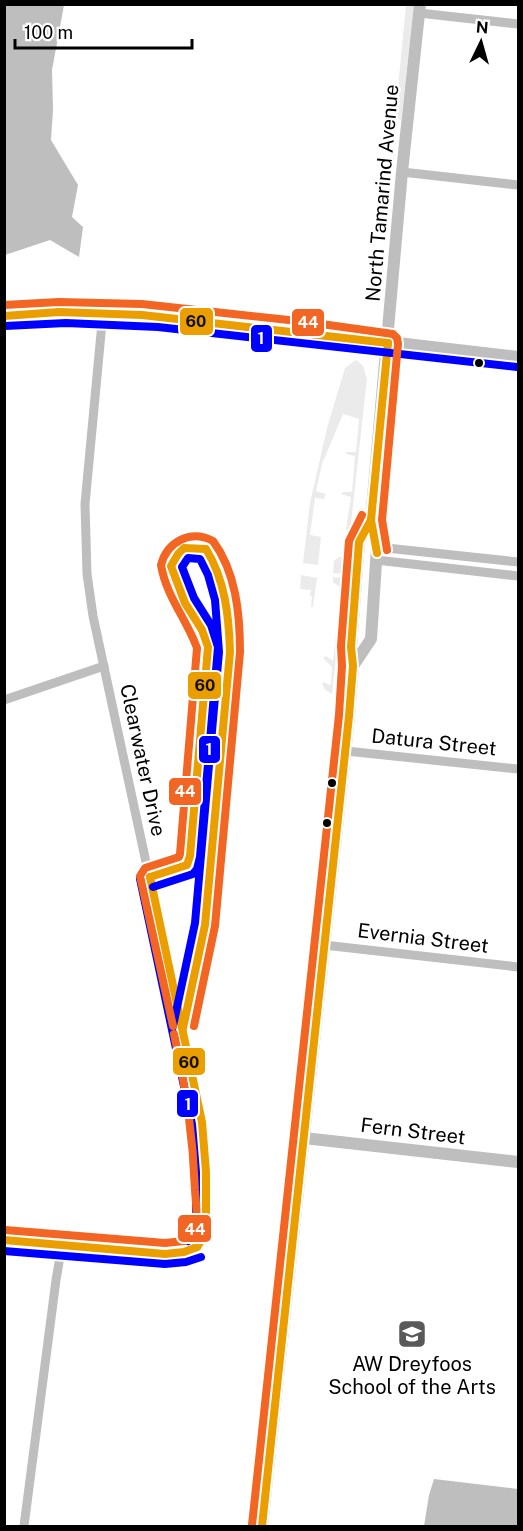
<svg xmlns="http://www.w3.org/2000/svg" width="523" height="1531" viewBox="0 0 523 1531" font-family="'Public Sans',sans-serif">
<rect width="100%" height="100%" fill="#fff"/>
<g fill="#ebebeb">
<polygon points="406,5 414,5 401,120 395,118"/>
<polygon points="356,360 363,366 367,379 350,532 346,529 351,497 341,494 343,492 352,492 355,456 346,454 346,452 356,452 359,419 343,414 322,464 316,491 326,494 324,499 315,498 310,535 321,537 318,565 303,563 310,503 327,428 345,368"/>
<polygon points="339,557 346,557 345,574 333,573 334,561"/>
<polygon points="301,575 317,578 313,607 311,607 312,597 310,595 311,590 300,589"/>
<polygon points="333,577 345,578 332,694 325,690 322,684 324,682 329,685 331,684 332,667 323,658 326,656 333,661 341,588 333,582"/>
</g>
<g fill="#bebebe">
<polygon points="4,5 64,5 52,70 53,110 51,140 78,185 72,217 83,227 79,257 50,240 5,255"/>
<polygon points="434,1479 518,1489 518,1526 424,1526 429,1495"/>
</g>
<g fill="none" stroke-linecap="round" stroke-linejoin="round">
<g stroke="#bebebe" stroke-width="9">
<polyline points="419,13 518,24"/>
<polyline points="402,172 518,185"/>
<polyline points="377,547 518,562"/>
<polyline points="376,560 518,576"/>
<polyline points="4,700 104,666"/>
<polyline points="346,751 518,769"/>
<polyline points="324,945 518,967"/>
<path d="M 4,1240 L 165,1254 C 175,1253 188,1254 197,1247 C 214,1234 204,1145 202,1122 L 93,616 L 87,574 L 85,504 L 103,312"/>
<polyline points="24,1526 56,1280 62,1245"/>
</g>
<g stroke="#bebebe" stroke-width="12">
<path d="M 4,316 C 87,306 169,317 251,326 C 340,336 429,347 518,357"/>
<polyline points="353,666 371,639 377,547 371,520 402,172 420,4"/>
<polyline points="304,1138 518,1162"/>
<polyline points="262,1526 349,716 353,666 351,647 359,542 371,520"/>
</g>
<g stroke="#fff" stroke-width="12">
<g id="bus-1">
<polyline points="4,316 59,312 142,315 388,343"/>
<polyline points="377,553 371,520 388,343"/>
<path d="M 150,877 L 187,865 L 190,856 L 208,647 L 202,630 L 185,603 L 171,566 L 178,554 L 184,548 L 206,549 C 225,580 229,616 230,652 L 205,925 L 183,1028"/>
<polyline points="150,877 202,1122 206,1172 206,1225 204,1236 197,1247"/>
<polyline points="4,1240 165,1254 184,1252 197,1247"/>
<polyline points="262,1526 349,716 353,666 351,647 359,542 371,520"/>
</g>
</g>
<g stroke="#fff" stroke-width="12">
<g id="bus-2">
<polyline points="5,326 66,323 158,327 517,367"/>
<polyline points="140,879 192,1124 196,1172 196,1224 194,1232 188,1241"/>
<polyline points="153,887 193,874 197,869 200,857 218,647 211,625 194,598 182,567 188,558 200,559 208,575 215,600 219,652 195,923 173,1026"/>
<polyline points="4,1251 165,1264 186,1262 201,1257"/>
</g>
</g>
<g stroke="#fff" stroke-width="12">
<g id="bus-3">
<polyline points="4,305 59,302 142,304 307,322 393,334 397,338 398,344 382,520 387,550"/>
<path d="M 173,1026 L 140,876 L 145,868 L 179,857 L 180,854 L 197,648 C 187,620 166,596 161,565 C 167,542 190,529 213,541 C 236,572 240,614 240,652 L 215,926 L 194,1026"/>
<path d="M 5,1230 L 165,1243 L 184,1241 L 192,1236 C 199,1223 196,1205 195,1190 C 193,1137 186,1086 174,1034"/>
<polyline points="252,1525 339,715 342,666 341,646 349,541 362,515"/>
</g>
</g>
<use href="#bus-1" stroke="#eb9e00" stroke-width="8"/>
<use href="#bus-2" stroke="#00f" stroke-width="8"/>
<use href="#bus-3" stroke="#f26522" stroke-width="8"/>
</g>
<defs>
<g id="school-square" transform="scale(1.5)"><rect x="-9" y="-9" width="18" height="18" rx="4" fill="#595959" stroke="#fff"/><path d="M0-5L7-2L0 1L-7-2ZM-4 1L0 2.5L4 1V4Q0 6-4 4Z" fill="#fff"/></g>
</defs>
<g fill-rule="evenodd">
<use href="#school-square" x="412" y="1334"/>
</g>
<g fill="#000" stroke="#fff" stroke-width="2">
<circle cx="479" cy="363" r="5"/>
<circle cx="332" cy="783" r="5"/>
<circle cx="327" cy="823" r="5"/>
</g>
<g text-anchor="middle" stroke-width="5" stroke-linejoin="round" paint-order="stroke">
<g font-size="20" fill="#000" stroke="#fff">
<text transform="translate(382 193) rotate(-85)" y="7">North Tamarind Avenue</text>
<text transform="translate(434 742) rotate(6)" y="7">Datura Street</text>
<text transform="translate(143 760) rotate(78)" y="7">Clearwater Drive</text>
<text transform="translate(423 938) rotate(7)" y="7">Evernia Street</text>
<text transform="translate(413 1131) rotate(7)" y="7">Fern Street</text>
</g>
<g font-size="20" fill="#000" stroke="#fff">
<text x="412" y="1371">AW Dreyfoos<tspan x="412" dy="23">School of the Arts</tspan></text>
</g>
</g>
<g stroke="#fff" stroke-width="2">
<rect x="179" y="307" width="35" height="29" rx="6" fill="#eb9e00"/>
<rect x="291" y="308" width="34" height="29" rx="6" fill="#f26522"/>
<rect x="250" y="324" width="23" height="29" rx="6" fill="#00f"/>
<rect x="187" y="671" width="35" height="29" rx="6" fill="#eb9e00"/>
<rect x="198" y="735" width="23" height="29" rx="6" fill="#00f"/>
<rect x="168" y="777" width="34" height="29" rx="6" fill="#f26522"/>
<rect x="172" y="1047" width="34" height="29" rx="6" fill="#eb9e00"/>
<rect x="176" y="1089" width="23" height="29" rx="6" fill="#00f"/>
<rect x="177" y="1214" width="35" height="29" rx="6" fill="#f26522"/>
</g>
<g font-size="16" text-anchor="middle" font-weight="bold" fill="#fff">
<text x="308" y="328">44</text>
<text x="261" y="344">1</text>
<text x="209" y="755">1</text>
<text x="185" y="797">44</text>
<text x="188" y="1110">1</text>
<text x="195" y="1235">44</text>
</g>
<g font-size="16" text-anchor="middle" font-weight="bold" fill="#111">
<text x="196" y="327">60</text>
<text x="205" y="691">60</text>
<text x="189" y="1068">60</text>
</g>
<rect width="523" height="1531" fill="none" stroke="#000000" stroke-width="12"/>
<g transform="translate(481 42) rotate(5)" stroke="#ffffff" stroke-width="4.5" paint-order="stroke">
<path d="M0-4.5L10 22L0 15L-10 22Z" fill="#000000"/>
<text y="-9" font-size="16" font-weight="bold" text-anchor="middle" fill="#000000">N</text>
</g>
<path d="M15 39v9h177v-9" fill="none" stroke="#000000" stroke-width="3"/>
<text x="24" y="39" font-size="18" fill="#000000" stroke="#ffffff" stroke-width="4.5" paint-order="stroke">100 m</text>
</svg>
